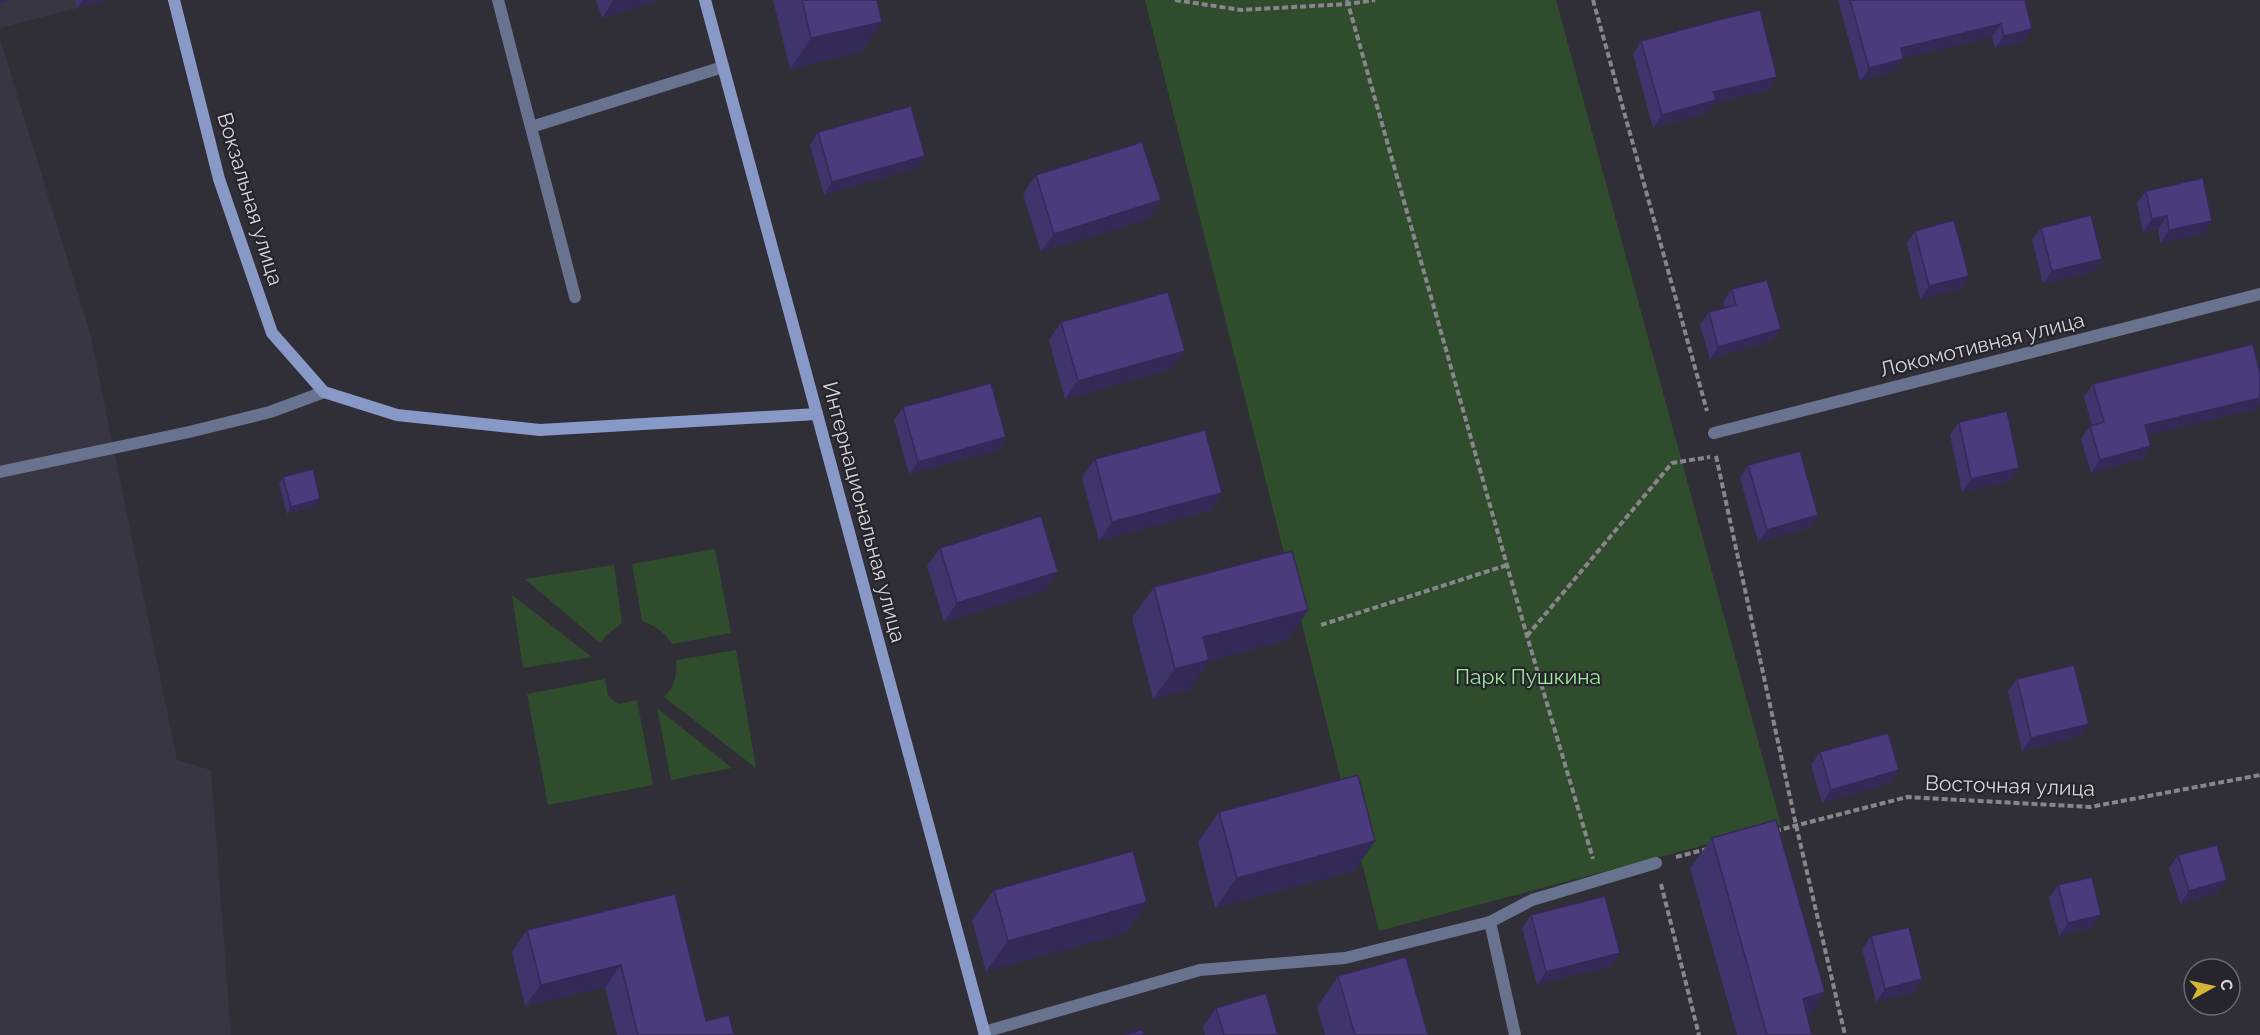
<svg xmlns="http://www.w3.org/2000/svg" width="2260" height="1035" viewBox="0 0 2260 1035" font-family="Raleway,sans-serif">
<rect width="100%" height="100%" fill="#302e36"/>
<g fill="#393644">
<polygon points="0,0 108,0 0,28"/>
<polygon points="0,39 90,333 177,760 211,770 231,1035 0,1035"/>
</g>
<g fill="#2f4d2c">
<polygon points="1145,0 1556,0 1781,825 1379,931"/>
<path d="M 715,549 L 731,633 L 672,644 C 664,632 656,626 642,621 L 632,564 Z"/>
<polygon points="614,565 622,623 608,634 600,643 525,579"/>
<polygon points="512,595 592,657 523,668"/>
<path d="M 736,650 L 756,768 L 664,697 C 675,687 677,675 676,660 Z"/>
<polygon points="605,679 608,696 618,704 637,700 653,785 548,805 527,694"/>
<polygon points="657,708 732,768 671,780"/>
</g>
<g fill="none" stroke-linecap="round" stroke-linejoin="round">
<g stroke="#87868c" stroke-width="4" stroke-dasharray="6 3" stroke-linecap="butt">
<polyline points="1175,0 1241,10 1348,4 1375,0"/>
<polyline points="1347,0 1527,636 1593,859"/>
<polyline points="1593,0 1707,411"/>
<polyline points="1716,456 1796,825 1845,1035"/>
<polyline points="1321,625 1507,565"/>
<polyline points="1527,636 1672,463 1710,457"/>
<polyline points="1775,831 1907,797 2090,807 2260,775"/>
<polyline points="1676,857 1707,849"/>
<polyline points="1661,884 1699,1035"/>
</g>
<g stroke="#687390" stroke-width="12">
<polyline points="498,0 575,297"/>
<polyline points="531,127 723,67"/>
<polyline points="0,472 189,432 270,412 324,392"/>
<polyline points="1490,922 1515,1035"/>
<polyline points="984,1032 1200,970 1345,958 1490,922 1532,900 1656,863"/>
</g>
<polyline stroke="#687390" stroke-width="12" points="1714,433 2260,294"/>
<g stroke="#8898c7" stroke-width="12">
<polyline points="174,0 219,179 272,333 324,392 397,415 540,430 817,414"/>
<polyline points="705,0 985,1035"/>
</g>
</g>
<g fill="#41336b">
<polygon points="75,0 108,0 77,8"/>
<polygon points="596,0 660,0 602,18"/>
<polygon points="773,0 877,0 882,22 861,52 790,69"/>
<polygon points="1838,0 2025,0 2023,42 1995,48 1992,37 1903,58 1894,71 1860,81"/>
<polygon points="1641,41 1777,77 1768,90 1714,103 1707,113 1653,128 1633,54"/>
<polygon points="818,132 925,156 916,168 824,195 810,145"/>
<polygon points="1036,175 1161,200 1148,219 1041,252 1023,194"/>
<polygon points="2146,191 2212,221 2204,234 2160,243 2158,229 2143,232 2137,203"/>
<polygon points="2041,228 2102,259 2093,272 2043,284 2032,240"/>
<polygon points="1915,231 1969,276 1960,289 1920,299 1907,243"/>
<polygon points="1732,289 1772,341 1710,359 1700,325 1709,312 1725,308 1723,302"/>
<polygon points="1061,322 1172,369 1065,399 1049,340"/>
<polygon points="2260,374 2260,404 2256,409 2148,435 2142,459 2091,473 2081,439 2090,426 2092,426 2084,397 2093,384"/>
<polygon points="903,407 1006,437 998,450 909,474 894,420"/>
<polygon points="1959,422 2010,481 1962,492 1950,435"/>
<polygon points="1095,459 1222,493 1209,511 1099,541 1082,478"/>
<polygon points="1748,465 1809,528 1758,542 1740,478"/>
<polygon points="283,477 316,506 287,514 279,484"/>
<polygon points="940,548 1046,590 944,622 927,566"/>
<polygon points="1154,587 1308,610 1287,640 1209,661 1188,690 1153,699 1132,618"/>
<polygon points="2017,679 2080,736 2022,751 2008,691"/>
<polygon points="1820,752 1899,770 1890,783 1822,803 1811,765"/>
<polygon points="1219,812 1354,871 1215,908 1198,842"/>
<polygon points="1712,838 1808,1017 1812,1035 1737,1035 1690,868"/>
<polygon points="2178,855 2218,893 2180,904 2169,868"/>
<polygon points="2058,885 2092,927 2059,936 2049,898"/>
<polygon points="994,890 1147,902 1126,933 986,971 972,920"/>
<polygon points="675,894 706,1021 734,1035 617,1035 605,987 525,1006 512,952 527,930"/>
<polygon points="1531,915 1611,966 1537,985 1522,928"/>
<polygon points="1871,936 1914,992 1876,1002 1862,949"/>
<polygon points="1338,976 1428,1035 1325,1035 1317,1007"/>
<polygon points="1216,1008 1278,1035 1205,1035 1203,1026"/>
</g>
<g fill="#352957">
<polygon points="0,0 12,0 0,3"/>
<polygon points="83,0 108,0 77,8"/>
<polygon points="614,0 660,0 602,18"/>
<polygon points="882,22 861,52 790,69 811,38"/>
<polygon points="2001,24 1992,37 1892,61 1901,48"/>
<polygon points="2032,29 2023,42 1995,48 2004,36"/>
<polygon points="1903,59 1894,71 1860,81 1869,68"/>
<polygon points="1777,77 1768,90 1714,103 1707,113 1653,128 1662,115 1713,92"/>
<polygon points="925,156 916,168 824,195 832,182"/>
<polygon points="1161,200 1148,219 1041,252 1054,234"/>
<polygon points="2167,216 2158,229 2143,232 2152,219"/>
<polygon points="2212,221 2204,234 2160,243 2169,230"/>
<polygon points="2102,259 2093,272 2043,284 2052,271"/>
<polygon points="1969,276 1960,289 1920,299 1929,286"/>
<polygon points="1781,329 1772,341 1710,359 1718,347"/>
<polygon points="1185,351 1172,369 1065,399 1078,381"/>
<polygon points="2260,398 2260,404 2256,409 2136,438 2145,425"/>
<polygon points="1006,437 998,450 909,474 918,462"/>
<polygon points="2151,446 2142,459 2091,473 2100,460"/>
<polygon points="2019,468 2010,481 1962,492 1971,479"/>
<polygon points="1222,493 1209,511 1099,541 1112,522"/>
<polygon points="320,499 316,506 287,514 291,507"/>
<polygon points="1818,515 1809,528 1758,542 1767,530"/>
<polygon points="1058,572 1046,590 944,622 957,603"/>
<polygon points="1308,610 1287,640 1209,661 1188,690 1153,699 1175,669 1203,637"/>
<polygon points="2089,724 2080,736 2022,751 2031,738"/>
<polygon points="1899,770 1890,783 1822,803 1831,790"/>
<polygon points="1375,841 1354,871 1215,908 1237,878"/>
<polygon points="2227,880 2218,893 2180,904 2189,891"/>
<polygon points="1147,902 1126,933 986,971 1008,941"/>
<polygon points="2101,915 2092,927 2059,936 2068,923"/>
<polygon points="1620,953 1611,966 1537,985 1546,972"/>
<polygon points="621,965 605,987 525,1006 541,985"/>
<polygon points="1922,979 1914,992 1876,1002 1885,989"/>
<polygon points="1825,992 1804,1023 1803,999"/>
</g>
<g fill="#4c3b7c" stroke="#352957" stroke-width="1.5">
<polygon points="802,0 877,0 882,22 811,38"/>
<polygon points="1850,0 2025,0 2032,29 2004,36 2001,24 1901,48 1903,59 1869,68"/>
<polygon points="1760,10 1777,77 1713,92 1716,100 1662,115 1641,41 1718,20"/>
<polygon points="911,106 925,156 832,182 818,132"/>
<polygon points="1142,142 1161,200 1054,234 1036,175"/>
<polygon points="2203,178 2212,221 2169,230 2167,216 2152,219 2146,191"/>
<polygon points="2091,215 2102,259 2052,271 2041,228"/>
<polygon points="1954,220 1969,276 1929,286 1915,231"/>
<polygon points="1767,280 1781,329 1718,347 1709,312 1736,305 1732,289"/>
<polygon points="1168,292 1185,351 1078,381 1061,322"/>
<polygon points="2253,344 2260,374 2260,398 2145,425 2151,446 2100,460 2090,426 2104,422 2093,384"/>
<polygon points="991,383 1006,437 918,462 903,407"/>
<polygon points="2007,411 2019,468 1971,479 1959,422"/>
<polygon points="1205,430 1222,493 1112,522 1095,459"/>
<polygon points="1800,451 1818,515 1767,530 1748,465"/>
<polygon points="313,469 320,499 291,507 283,477"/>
<polygon points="1041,516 1058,572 957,603 940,548"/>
<polygon points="1292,551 1308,610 1203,637 1209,660 1175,669 1154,587"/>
<polygon points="2074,665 2089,724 2031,738 2017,679"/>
<polygon points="1888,733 1899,770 1831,790 1820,752"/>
<polygon points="1358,775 1375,841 1237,878 1219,812"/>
<polygon points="1776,820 1825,992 1803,999 1812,1035 1767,1035 1712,838"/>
<polygon points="2217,845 2227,880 2189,891 2178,855"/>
<polygon points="1133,851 1147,902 1008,941 994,890"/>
<polygon points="2092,877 2101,915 2068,923 2058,885"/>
<polygon points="675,894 706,1021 729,1015 734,1035 638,1035 621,965 541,985 527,930"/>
<polygon points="1605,896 1620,953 1546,972 1531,915"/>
<polygon points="1909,927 1922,979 1885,989 1871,936"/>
<polygon points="1406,957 1428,1035 1355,1035 1338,976"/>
<polygon points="1266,993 1278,1035 1224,1035 1216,1008"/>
<polygon points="1142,1030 1144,1035 1124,1035"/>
</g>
<g text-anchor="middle" stroke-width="4.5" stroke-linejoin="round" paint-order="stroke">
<g font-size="21" fill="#d4d4d9" stroke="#26242c">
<text transform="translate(250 199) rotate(73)" y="7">Вокзальная улица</text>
<text transform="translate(1982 345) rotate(-14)" y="7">Локомотивная улица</text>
<text transform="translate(864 512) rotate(75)" y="7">Интернациональная улица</text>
<text transform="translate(2010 786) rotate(2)" y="7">Восточная улица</text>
</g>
<g font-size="21" fill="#9feb98" stroke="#26242c">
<text x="1528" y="684">Парк Пушкина</text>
</g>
</g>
<g transform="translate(2212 987) rotate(82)"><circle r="28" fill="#26242c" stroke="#6c6a71" stroke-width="1.5"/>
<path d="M0-4.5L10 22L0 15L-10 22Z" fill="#d5b535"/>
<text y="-9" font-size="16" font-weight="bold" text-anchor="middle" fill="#d4d4d9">С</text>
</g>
</svg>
